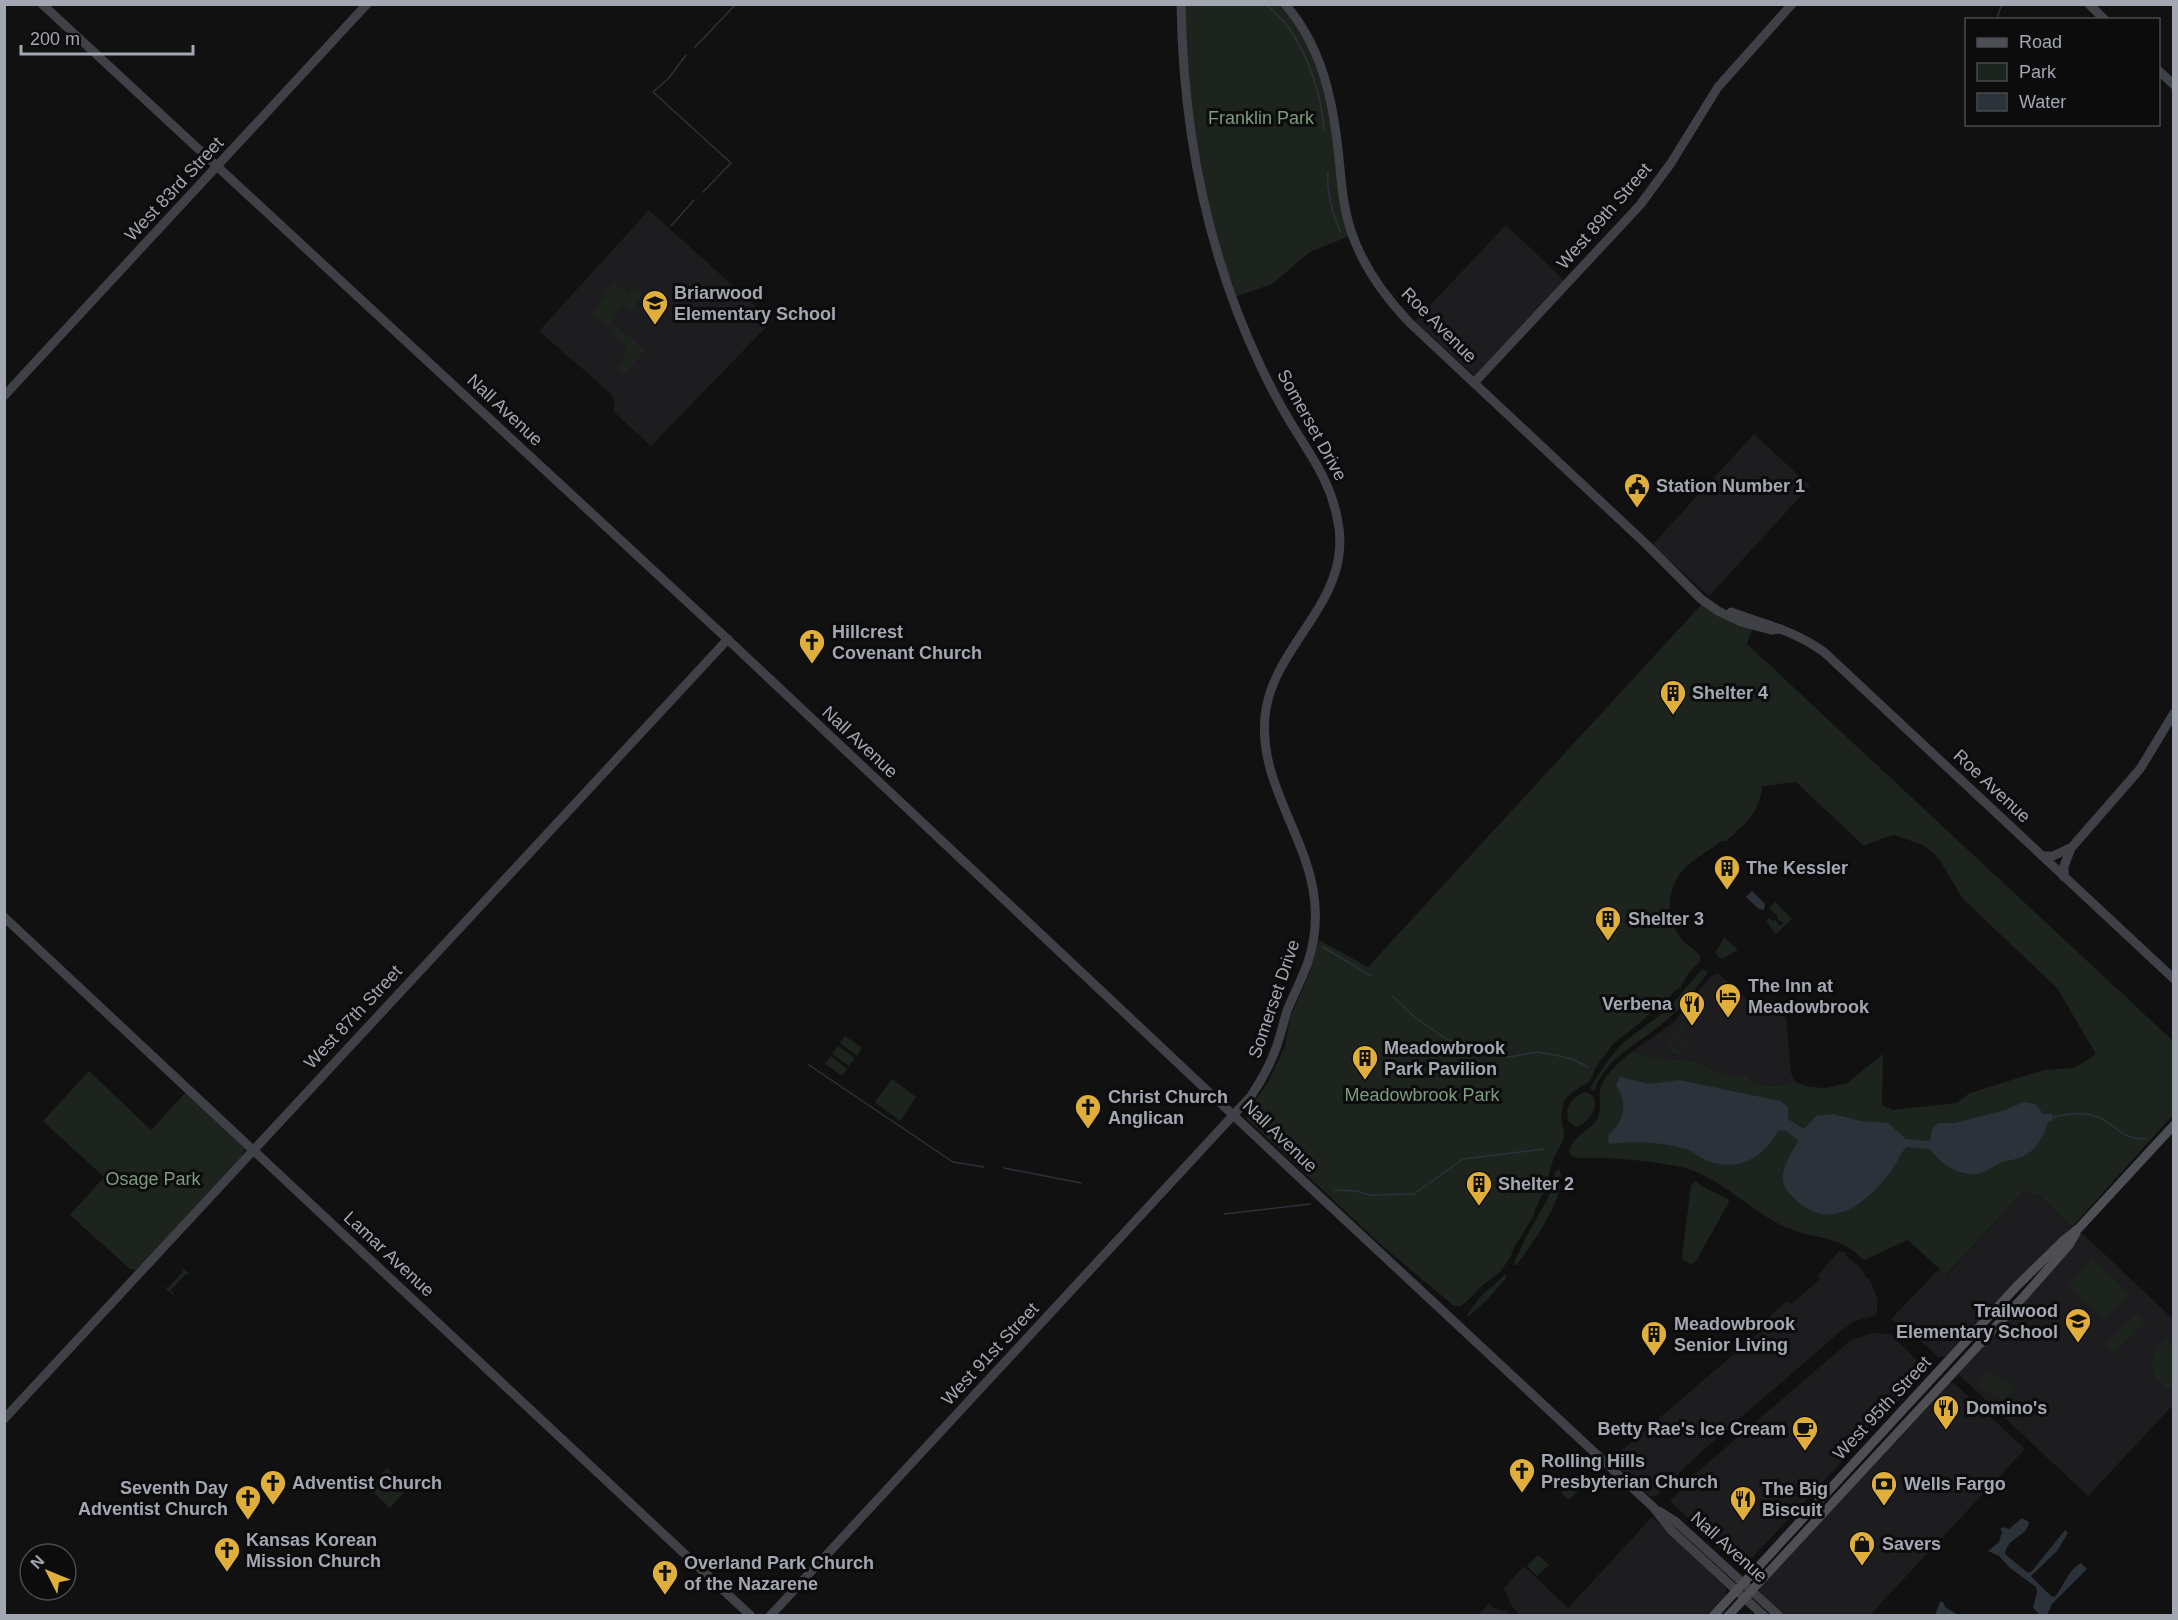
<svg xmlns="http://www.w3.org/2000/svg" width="2178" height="1620" viewBox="0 0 2178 1620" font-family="Arial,sans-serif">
<rect width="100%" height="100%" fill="#111112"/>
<g fill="#1d1d1f">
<polygon points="649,210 772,321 651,446 614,412 614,400 609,392 539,331"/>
<polygon points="1506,225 1564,280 1475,376 1415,321"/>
<polygon points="1754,434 1810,486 1709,596 1654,547 1654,543"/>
<polygon points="1715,974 1719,974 1756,1007 1764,1011 1786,1017 1791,1073 1796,1082 1772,1086 1754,1083 1746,1076 1726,1074 1694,1061 1657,1058 1633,1051 1674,1022 1709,978"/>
<polygon points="2024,1191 2038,1195 2072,1227 1947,1356 1938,1357 1909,1330 1891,1319 1939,1269 1947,1275"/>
<polygon points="2081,1232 2173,1319 2173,1405 2088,1496 1958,1374 2055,1265"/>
<polygon points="1839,1251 1846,1253 1846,1256 1859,1266 1867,1278 1870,1279 1877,1298 1877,1311 1875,1316 1855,1321 1842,1330 1701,1452 1656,1496 1650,1496 1610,1460 1767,1326 1763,1322 1787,1301 1791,1304 1820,1279 1818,1275"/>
<polygon points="1872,1333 1890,1334 1927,1370 1742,1569 1670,1501 1695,1474 1851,1340"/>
<polygon points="1950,1382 1956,1385 2025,1449 1870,1615 1782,1615 1759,1593 1761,1587"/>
<polygon points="1652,1517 1726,1588 1726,1595 1707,1615 1521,1616 1510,1604 1507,1594 1503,1589 1524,1566 1568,1608"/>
<polygon points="1489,1603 1494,1608 1506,1611 1511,1615 1478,1615"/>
</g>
<g fill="#1d241e">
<polygon points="1185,5 1285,5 1317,56 1352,235 1310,252 1272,284 1232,298 1203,196 1183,51"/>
<polygon points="613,283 629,293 608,326 592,315"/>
<polygon points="634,287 643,293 631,312 622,306"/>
<polygon points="617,326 645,351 623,374 616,368 622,361 627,348 611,332"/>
<path d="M 1702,604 L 1752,629 L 1747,644 L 2173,1041 L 2173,1115 L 2072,1227 L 2038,1195 L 2024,1191 L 1946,1275 L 1908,1240 L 1864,1260 C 1834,1232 1817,1241 1785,1227 C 1751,1212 1718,1175 1681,1167 C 1657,1162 1629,1159 1604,1158 C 1592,1157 1583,1160 1572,1156 L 1569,1151 C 1575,1133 1589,1133 1597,1119 C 1602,1110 1599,1101 1600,1091 C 1603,1075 1620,1061 1633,1051 L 1657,1058 L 1693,1061 L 1726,1074 L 1746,1076 L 1754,1083 L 1772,1086 L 1796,1082 L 1809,1087 L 1826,1088 L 1847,1083 L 1883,1054 L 1882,1105 L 1892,1110 L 1956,1103 L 1970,1093 L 2044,1070 L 2074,1068 L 2096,1054 L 2057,988 L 1962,898 L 1940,860 L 1931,851 L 1923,845 L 1894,835 L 1880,839 L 1864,846 L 1796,782 L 1762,786 C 1761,812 1744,825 1726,841 L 1721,841 C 1710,850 1697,857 1687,866 C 1667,885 1664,914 1679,936 C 1685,945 1693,948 1700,955 L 1700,961 L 1688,974 L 1680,988 L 1677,989 L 1655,1011 L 1651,1011 L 1646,1018 L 1613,1044 L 1596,1067 L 1590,1081 L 1571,1093 L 1564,1101 L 1561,1116 L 1564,1134 L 1563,1141 L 1554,1157 L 1544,1191 L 1534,1212 L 1534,1215 L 1511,1253 L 1512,1255 L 1500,1272 L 1483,1285 L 1466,1302 L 1461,1306 L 1454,1306 L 1380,1244 L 1247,1119 L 1247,1111 L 1268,1082 L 1285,1046 L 1290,1018 L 1309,974 L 1319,940 L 1368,967 Z"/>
<polygon points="1775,902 1792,919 1776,934 1766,921 1769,918 1773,922 1775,919 1780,926 1783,923 1776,918 1778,916 1769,908"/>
<polygon points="1724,937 1738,950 1722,959 1717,956 1716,952"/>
<path d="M 1702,969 L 1706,971 L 1707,974 C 1695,989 1684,1005 1670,1017 C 1644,1042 1607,1054 1594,1091 L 1590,1088 L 1608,1060 L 1624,1042 L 1667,1010 Z"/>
<path d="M 1683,1021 L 1685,1023 L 1681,1027 L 1684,1030 L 1671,1044 L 1679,1051 L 1692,1037 L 1693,1038 L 1679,1054 C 1673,1055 1669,1051 1668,1045 L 1682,1030 L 1679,1027 Z"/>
<polygon points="845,1036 862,1048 857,1056 840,1043"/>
<polygon points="838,1046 855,1058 849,1066 832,1054"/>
<polygon points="831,1056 847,1069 842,1076 825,1064"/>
<polygon points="89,1071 151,1130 186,1092 245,1149 243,1155 136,1270 130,1269 70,1215 104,1177 43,1121"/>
<polygon points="892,1079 916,1097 900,1121 875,1102"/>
<path d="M 1584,1092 C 1606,1096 1591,1124 1575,1127 L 1569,1122 C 1564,1108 1571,1098 1584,1092 Z"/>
<path d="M 1559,1169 C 1571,1190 1530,1248 1516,1265 L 1513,1265 L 1524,1241 L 1550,1194 L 1555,1172 Z"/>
<polygon points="1696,1181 1703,1187 1728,1199 1729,1202 1696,1261 1692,1264 1683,1260 1682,1257 1691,1185"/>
<polygon points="2092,1259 2129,1294 2104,1320 2067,1285"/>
<polygon points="181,1267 191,1275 186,1274 171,1290 174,1294 173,1295 163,1286 168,1288 183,1271"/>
<polygon points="1506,1274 1506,1278 1487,1300 1469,1316 1467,1315 1480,1297"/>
<polygon points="2137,1314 2145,1324 2112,1353 2104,1344"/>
<path d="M 2166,1339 L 2173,1347 L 2173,1384 L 2169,1390 C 2148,1372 2146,1360 2166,1339 Z"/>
<polygon points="1987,1372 2013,1384 2005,1400 1979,1387"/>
<polygon points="387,1468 408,1488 390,1508 369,1488"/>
<polygon points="1577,1475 1586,1483 1569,1500 1561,1493"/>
<polygon points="1538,1555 1549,1565 1537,1576 1527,1566"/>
</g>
<g fill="#2b3239">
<polygon points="1752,891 1765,904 1764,910 1759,909 1746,897"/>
<path d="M 1620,1077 L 1649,1084 L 1679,1080 L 1780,1101 L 1788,1107 L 1788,1119 L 1804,1129 L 1816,1116 L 1832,1114 L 1861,1121 L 1888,1123 L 1906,1139 L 1930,1141 L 1932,1129 L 1938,1123 L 1955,1123 L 2005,1110 L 2024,1102 L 2036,1104 L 2043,1114 L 2052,1114 L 2053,1120 L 2048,1122 C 2044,1137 2035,1152 2020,1158 C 2014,1160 2008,1160 2002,1162 C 1994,1165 1989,1171 1981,1173 C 1961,1178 1940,1164 1930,1149 L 1907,1147 C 1900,1152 1897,1163 1892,1170 C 1865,1206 1827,1236 1790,1194 C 1774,1177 1789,1157 1799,1140 L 1784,1130 L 1778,1131 C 1764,1158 1737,1172 1708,1161 C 1699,1157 1693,1151 1683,1148 C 1659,1142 1634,1141 1609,1144 L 1608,1135 C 1625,1122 1628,1102 1616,1085 Z"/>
<path d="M 2022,1518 L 2029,1522 C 2028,1537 2008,1536 2005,1554 L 2028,1573 L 2032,1571 L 2065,1530 L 2068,1533 L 2057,1551 L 2031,1576 L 2051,1596 L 2055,1597 C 2063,1587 2069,1569 2081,1563 L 2087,1569 L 2052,1604 L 2047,1615 L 2040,1615 L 2033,1608 L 2037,1592 L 2036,1587 L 2010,1568 L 1999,1556 L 1988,1551 L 1999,1542 L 2002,1532 L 2000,1529 L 2003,1527 L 2009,1529 Z"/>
<polygon points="1940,1602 1943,1602 1945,1607 1958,1615 1935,1615"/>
</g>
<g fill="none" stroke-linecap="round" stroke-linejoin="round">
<g stroke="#2b3239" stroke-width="1.5">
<path d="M 1266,4 C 1274,12 1283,20 1289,28 C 1309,57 1321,94 1324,129"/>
<polyline points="1997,18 2002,4"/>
<polyline points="695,47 736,4"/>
<polyline points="686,55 668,79 653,92 731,163 703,192"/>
<path d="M 1328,172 C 1326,187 1333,219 1341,232"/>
<polyline points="671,226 694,200"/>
<polyline points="1323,947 1371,976"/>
<polyline points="1392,996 1417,1019 1448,1040 1477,1043 1508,1057 1537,1052 1555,1055 1572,1059 1588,1067"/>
<polyline points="809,1065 953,1162 984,1167"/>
<path d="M 2053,1117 C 2068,1114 2085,1111 2100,1118 C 2123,1129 2117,1138 2147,1139"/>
<polyline points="1004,1168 1081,1183"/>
<polyline points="1335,1190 1356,1191 1369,1195 1414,1194 1463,1159 1544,1149"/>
<polyline points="1224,1214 1310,1204"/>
</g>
<g stroke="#404146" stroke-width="9">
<polyline points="42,4 723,635 1299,1177 1653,1507 1671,1530 1764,1616"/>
<path d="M 1285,4 C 1321,46 1332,96 1338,149 C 1341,176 1342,204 1351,231 C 1363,267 1384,296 1410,323 L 1647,545 L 1701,599 L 1718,611 L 1741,622 L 1771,630 L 1781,629"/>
<polyline points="2089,4 2105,20"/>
<polyline points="2158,70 2174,85"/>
<polyline points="1474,383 1640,205 1671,163 1718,87 1792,4"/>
<polyline points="4,396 367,4"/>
<path d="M 1731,612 C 1766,625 1793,630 1824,652 L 2174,979"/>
<polyline points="2042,856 2053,856 2072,847 2140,769 2174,713"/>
<polyline points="2064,877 2064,866 2071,848"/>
<polyline points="4,917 751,1616"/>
<polyline points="4,1419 728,639"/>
<polyline points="1659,1511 1675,1521 1779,1616"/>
<path d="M 770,1616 L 1251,1096 C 1263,1078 1273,1060 1279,1039 C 1282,1030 1284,1020 1287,1011 C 1294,994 1302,979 1308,962 C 1319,929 1317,893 1305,859 C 1288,810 1257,764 1266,709 C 1278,639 1356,597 1337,517 C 1330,482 1313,459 1294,428 C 1282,409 1271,388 1261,367 C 1207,254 1183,129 1181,4"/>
</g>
<g stroke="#4e4f55" stroke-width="9">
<polyline points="1713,1616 2017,1286 2064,1240 2079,1228 2174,1125"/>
<polyline points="1728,1616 2025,1295 2069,1245 2076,1233"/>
</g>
</g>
<defs>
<g id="school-pin" transform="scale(1.35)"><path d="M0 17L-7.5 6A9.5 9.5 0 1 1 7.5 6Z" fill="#dfae3b" stroke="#0c0c0d"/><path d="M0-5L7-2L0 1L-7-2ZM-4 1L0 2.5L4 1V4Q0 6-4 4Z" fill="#111"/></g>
<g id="civic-pin" transform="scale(1.35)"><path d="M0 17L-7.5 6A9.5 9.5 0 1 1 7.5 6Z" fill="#dfae3b" stroke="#0c0c0d"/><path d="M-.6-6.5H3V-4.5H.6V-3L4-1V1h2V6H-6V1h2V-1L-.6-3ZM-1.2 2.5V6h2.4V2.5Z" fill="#111"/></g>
<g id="church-pin" transform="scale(1.35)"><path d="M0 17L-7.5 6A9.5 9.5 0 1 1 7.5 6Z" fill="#dfae3b" stroke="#0c0c0d"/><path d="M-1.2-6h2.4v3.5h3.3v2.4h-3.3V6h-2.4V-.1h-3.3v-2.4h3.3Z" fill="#111"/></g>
<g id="building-pin" transform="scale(1.35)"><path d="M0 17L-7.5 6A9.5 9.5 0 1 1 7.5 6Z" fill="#dfae3b" stroke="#0c0c0d"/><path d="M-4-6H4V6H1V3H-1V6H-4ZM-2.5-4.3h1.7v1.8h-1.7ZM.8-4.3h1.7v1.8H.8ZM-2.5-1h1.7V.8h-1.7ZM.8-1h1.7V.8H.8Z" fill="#111"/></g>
<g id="hotel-pin" transform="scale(1.35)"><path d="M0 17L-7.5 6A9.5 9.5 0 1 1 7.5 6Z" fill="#dfae3b" stroke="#0c0c0d"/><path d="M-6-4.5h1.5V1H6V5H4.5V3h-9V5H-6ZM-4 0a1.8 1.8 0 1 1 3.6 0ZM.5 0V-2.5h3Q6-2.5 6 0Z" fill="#111"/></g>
<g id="restaurant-pin" transform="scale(1.35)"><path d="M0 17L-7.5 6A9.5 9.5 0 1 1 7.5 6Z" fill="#dfae3b" stroke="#0c0c0d"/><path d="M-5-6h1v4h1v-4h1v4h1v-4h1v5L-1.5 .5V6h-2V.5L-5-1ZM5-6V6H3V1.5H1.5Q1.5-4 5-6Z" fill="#111"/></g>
<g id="cafe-pin" transform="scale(1.35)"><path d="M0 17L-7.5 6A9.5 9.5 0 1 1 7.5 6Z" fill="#dfae3b" stroke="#0c0c0d"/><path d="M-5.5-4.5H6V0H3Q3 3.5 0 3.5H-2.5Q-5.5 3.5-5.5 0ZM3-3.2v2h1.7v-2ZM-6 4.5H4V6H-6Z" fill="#111"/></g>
<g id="bank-pin" transform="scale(1.35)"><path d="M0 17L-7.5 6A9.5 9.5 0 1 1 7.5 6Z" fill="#dfae3b" stroke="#0c0c0d"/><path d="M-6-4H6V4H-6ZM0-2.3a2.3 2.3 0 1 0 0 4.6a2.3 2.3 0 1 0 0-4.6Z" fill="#111"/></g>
<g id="shop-pin" transform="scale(1.35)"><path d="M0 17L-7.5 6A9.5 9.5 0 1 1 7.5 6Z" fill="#dfae3b" stroke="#0c0c0d"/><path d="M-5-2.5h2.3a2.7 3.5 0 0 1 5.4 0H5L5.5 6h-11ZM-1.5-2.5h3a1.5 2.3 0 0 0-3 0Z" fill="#111"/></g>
</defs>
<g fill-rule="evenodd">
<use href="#school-pin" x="655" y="303"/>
<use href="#civic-pin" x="1637" y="486"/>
<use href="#church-pin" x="812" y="642"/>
<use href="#building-pin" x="1673" y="693"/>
<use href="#building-pin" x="1727" y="868"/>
<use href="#building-pin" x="1608" y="919"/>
<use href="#hotel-pin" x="1728" y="996"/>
<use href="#restaurant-pin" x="1692" y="1004"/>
<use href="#building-pin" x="1365" y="1058"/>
<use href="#church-pin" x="1088" y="1107"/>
<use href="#building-pin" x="1479" y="1184"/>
<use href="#school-pin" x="2078" y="1321"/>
<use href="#building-pin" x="1654" y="1334"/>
<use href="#restaurant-pin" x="1946" y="1408"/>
<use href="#cafe-pin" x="1805" y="1429"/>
<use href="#church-pin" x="1522" y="1471"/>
<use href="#church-pin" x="273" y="1483"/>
<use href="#bank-pin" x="1884" y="1484"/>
<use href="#church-pin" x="248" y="1498"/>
<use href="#restaurant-pin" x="1743" y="1499"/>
<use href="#shop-pin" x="1862" y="1544"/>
<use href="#church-pin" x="227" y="1550"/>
<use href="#church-pin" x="665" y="1573"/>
</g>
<g text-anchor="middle" stroke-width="6" stroke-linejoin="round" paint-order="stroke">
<g font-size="18" fill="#7c9b7f" stroke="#0c0c0d">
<text x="1261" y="124">Franklin Park</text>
<text x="1422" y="1101">Meadowbrook Park</text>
<text x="153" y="1185">Osage Park</text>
</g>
<g font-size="18" fill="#a3a7b1" stroke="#0c0c0d">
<text transform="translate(174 189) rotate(-47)" y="6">West 83rd Street</text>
<text transform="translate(1604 216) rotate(-49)" y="6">West 89th Street</text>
<text transform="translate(1439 325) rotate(45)" y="6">Roe Avenue</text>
<text transform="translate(505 410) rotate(43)" y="6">Nall Avenue</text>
<text transform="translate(1312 425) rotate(61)" y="6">Somerset Drive</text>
<text transform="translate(860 742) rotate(43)" y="6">Nall Avenue</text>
<text transform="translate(1992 786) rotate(43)" y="6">Roe Avenue</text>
<text transform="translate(1274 999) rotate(-71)" y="6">Somerset Drive</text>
<text transform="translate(353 1017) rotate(-47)" y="6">West 87th Street</text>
<text transform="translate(1280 1136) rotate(44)" y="6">Nall Avenue</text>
<text transform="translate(389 1254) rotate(43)" y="6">Lamar Avenue</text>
<text transform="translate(990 1354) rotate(-47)" y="6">West 91st Street</text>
<text transform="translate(1882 1408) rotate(-47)" y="6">West 95th Street</text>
<text transform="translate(1729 1547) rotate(42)" y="6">Nall Avenue</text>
</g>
<g font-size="18" font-weight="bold" fill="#a3a7b1" stroke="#0c0c0d" text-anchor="start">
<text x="674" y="299">Briarwood<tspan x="674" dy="21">Elementary School</tspan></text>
<text x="1656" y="492">Station Number 1</text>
<text x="832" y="638">Hillcrest<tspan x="832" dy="21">Covenant Church</tspan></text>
<text x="1692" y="699">Shelter 4</text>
<text x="1746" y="874">The Kessler</text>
<text x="1628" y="925">Shelter 3</text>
<text x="1748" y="992">The Inn at<tspan x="1748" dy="21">Meadowbrook</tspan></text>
<text x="1672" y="1010" text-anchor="end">Verbena</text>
<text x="1384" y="1054">Meadowbrook<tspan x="1384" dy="21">Park Pavilion</tspan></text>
<text x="1108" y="1103">Christ Church<tspan x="1108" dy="21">Anglican</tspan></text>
<text x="1498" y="1190">Shelter 2</text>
<text x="2058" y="1317" text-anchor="end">Trailwood<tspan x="2058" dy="21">Elementary School</tspan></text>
<text x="1674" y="1330">Meadowbrook<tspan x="1674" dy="21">Senior Living</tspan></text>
<text x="1966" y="1414">Domino's</text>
<text x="1786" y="1435" text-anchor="end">Betty Rae's Ice Cream</text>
<text x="1541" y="1467">Rolling Hills<tspan x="1541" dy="21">Presbyterian Church</tspan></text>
<text x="292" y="1489">Adventist Church</text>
<text x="1904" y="1490">Wells Fargo</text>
<text x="228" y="1494" text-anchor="end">Seventh Day<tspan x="228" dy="21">Adventist Church</tspan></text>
<text x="1762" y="1495">The Big<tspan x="1762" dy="21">Biscuit</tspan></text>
<text x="246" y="1546">Kansas Korean<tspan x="246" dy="21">Mission Church</tspan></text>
<text x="1882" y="1550">Savers</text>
<text x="684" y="1569">Overland Park Church<tspan x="684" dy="21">of the Nazarene</tspan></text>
</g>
</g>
<rect width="2178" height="1620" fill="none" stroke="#a3a7b1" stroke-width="12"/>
<rect x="1965" y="18" width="195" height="108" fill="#0c0c0d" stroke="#484a4f" stroke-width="1.5"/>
<rect x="1977" y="38" width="30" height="9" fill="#4e4f55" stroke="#484a4f" stroke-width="1.5"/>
<text x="2019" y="48" font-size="18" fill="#a3a7b1">Road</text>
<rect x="1977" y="63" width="30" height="18" fill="#1d241e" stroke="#484a4f" stroke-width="1.5"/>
<text x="2019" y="78" font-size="18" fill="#a3a7b1">Park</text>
<rect x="1977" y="93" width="30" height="18" fill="#2b3239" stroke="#484a4f" stroke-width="1.5"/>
<text x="2019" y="108" font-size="18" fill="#a3a7b1">Water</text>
<g transform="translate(48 1572) rotate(313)"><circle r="28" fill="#0c0c0d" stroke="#484a4f" stroke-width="1.5"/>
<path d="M0-4.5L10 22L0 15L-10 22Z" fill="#dfae3b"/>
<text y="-9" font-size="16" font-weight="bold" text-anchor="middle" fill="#a3a7b1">N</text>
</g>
<path d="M21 45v9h172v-9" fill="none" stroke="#a3a7b1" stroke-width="3"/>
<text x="30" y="45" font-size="18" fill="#a3a7b1" stroke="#0c0c0d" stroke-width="4.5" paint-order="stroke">200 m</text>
</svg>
